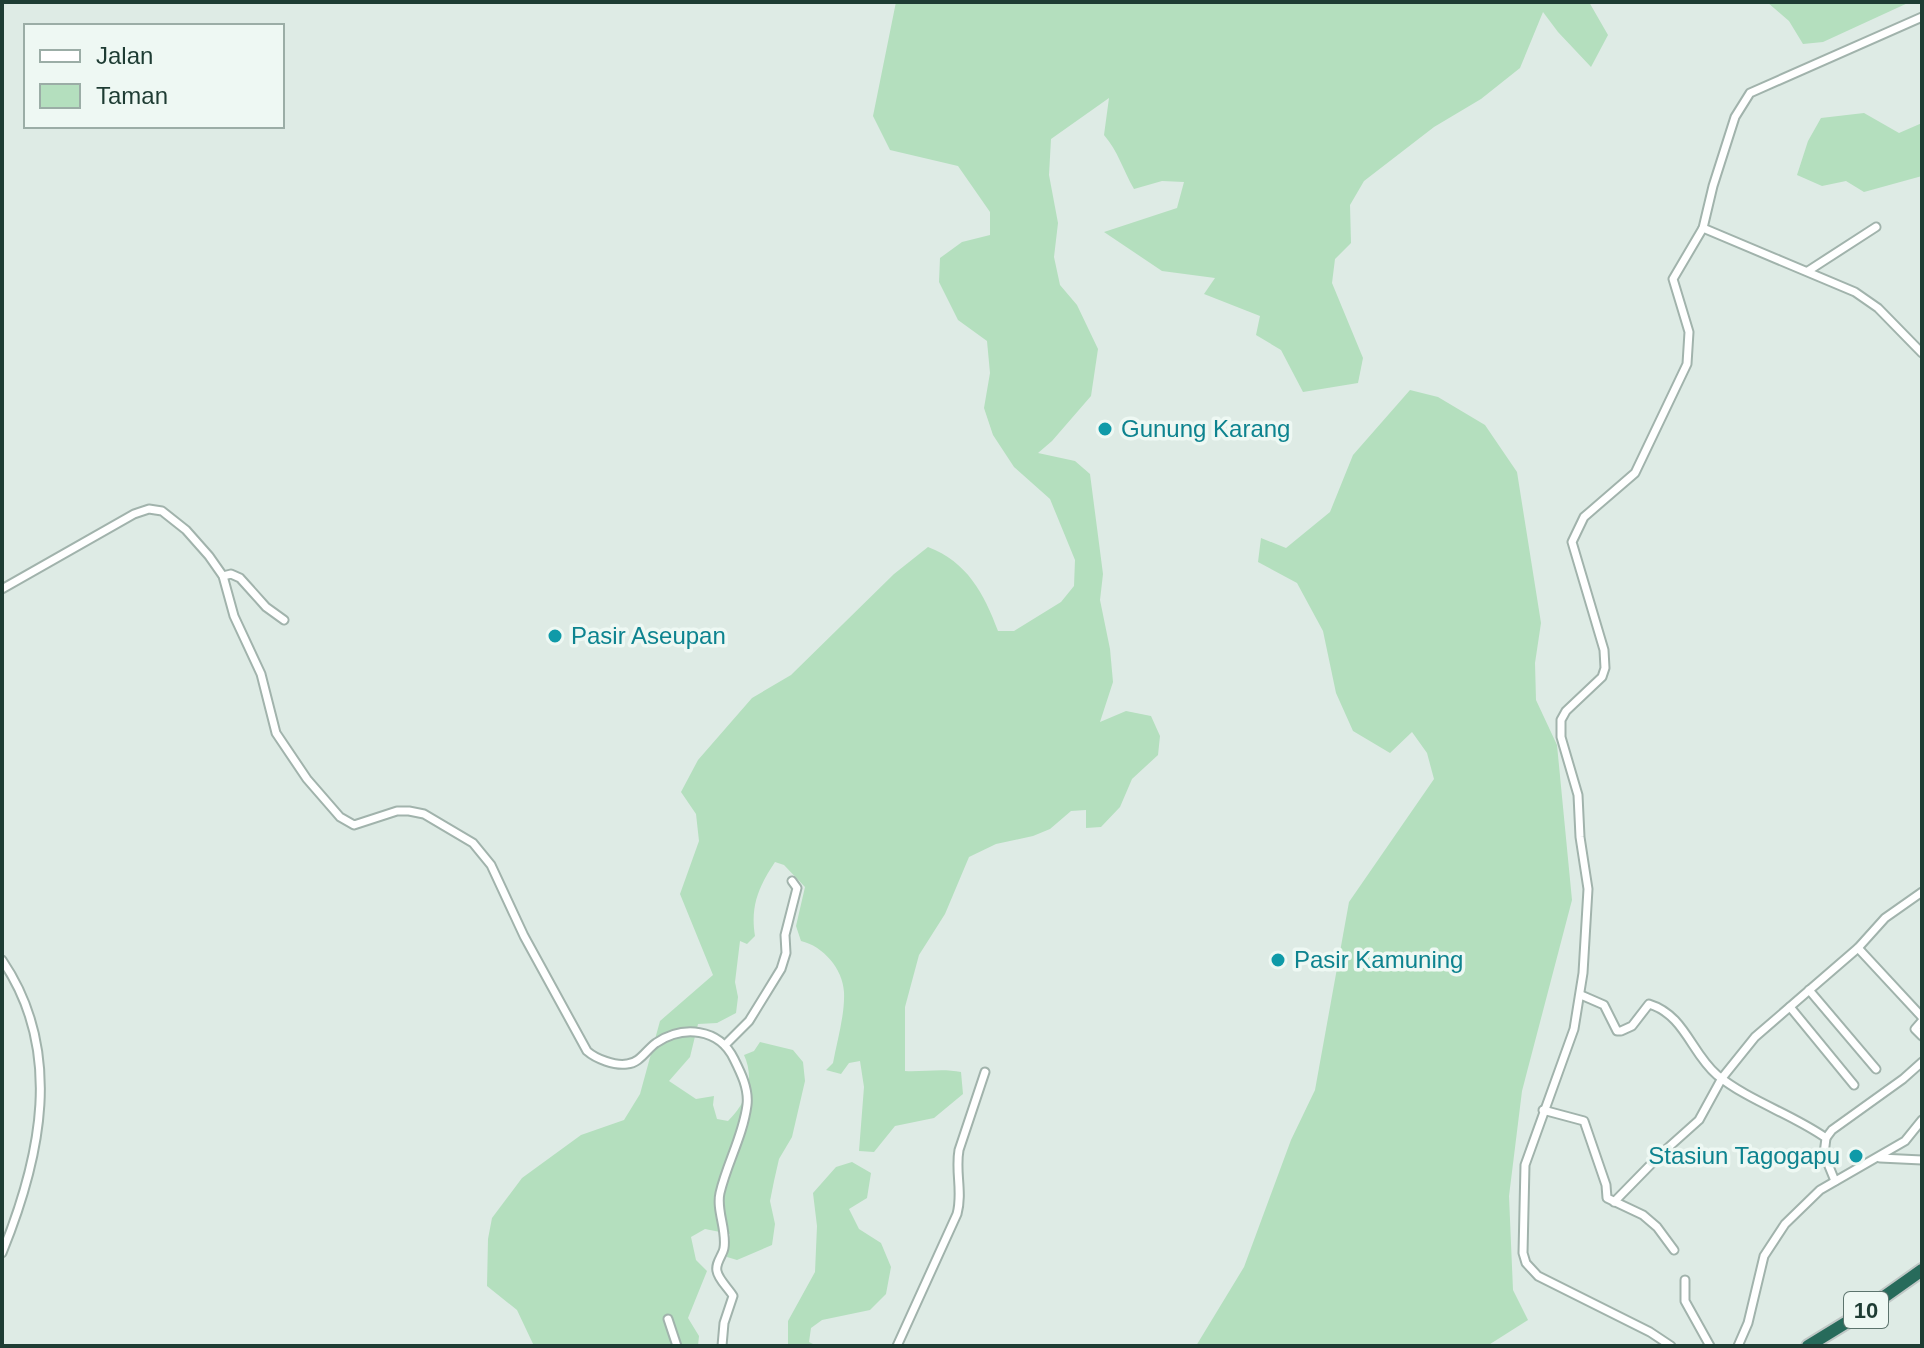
<svg xmlns="http://www.w3.org/2000/svg" width="1924" height="1348" viewBox="0 0 1924 1348" font-family="Arial,sans-serif">
<rect width="100%" height="100%" fill="#deebe5"/>
<g fill="#b4dfbe">
<path d="M 896,2 L 1589,2 L 1608,35 L 1591,67 L 1558,32 L 1543,12 L 1520,68 L 1481,99 L 1434,127 L 1364,181 L 1350,205 L 1351,243 L 1335,259 L 1332,283 L 1363,358 L 1358,383 L 1303,392 L 1281,350 L 1256,335 L 1260,316 L 1204,294 L 1215,278 L 1162,271 L 1104,232 L 1177,208 L 1184,182 L 1162,181 L 1134,189 C 1123,170 1118,151 1104,135 L 1109,98 L 1051,139 L 1049,175 L 1058,223 L 1054,257 L 1060,285 L 1077,305 L 1098,349 L 1091,396 L 1052,441 L 1038,453 L 1075,461 L 1090,474 L 1103,574 L 1100,600 L 1110,649 L 1113,682 L 1100,722 L 1126,711 L 1151,716 L 1160,736 L 1158,755 L 1132,779 L 1120,807 L 1101,827 L 1086,828 L 1086,810 L 1071,811 L 1050,829 L 1033,836 L 996,844 L 969,857 L 945,914 L 919,955 L 905,1007 L 905,1071 C 924,1072 942,1068 961,1072 L 963,1094 L 934,1118 L 895,1126 L 874,1152 L 859,1151 L 864,1087 L 860,1061 L 849,1063 L 841,1074 L 826,1070 L 833,1063 C 837,1041 845,1015 844,992 C 843,969 823,946 801,941 L 796,926 L 805,887 L 784,865 L 775,862 C 759,886 750,906 755,936 L 747,944 L 740,941 L 735,982 L 738,997 L 736,1013 L 717,1023 L 698,1024 L 690,1057 L 669,1081 L 696,1099 L 714,1096 L 713,1105 L 717,1119 L 728,1121 C 747,1103 755,1079 744,1055 L 754,1051 L 760,1042 L 793,1050 L 803,1062 L 805,1081 L 792,1137 L 779,1159 L 774,1181 L 770,1201 L 775,1224 L 772,1245 L 737,1260 L 727,1257 L 730,1234 L 705,1229 L 691,1237 L 696,1260 L 707,1271 L 688,1318 L 699,1336 L 698,1346 L 534,1346 L 517,1310 L 487,1286 L 488,1239 L 492,1218 L 522,1178 L 581,1135 L 624,1120 L 640,1094 L 660,1021 L 713,975 L 680,894 L 699,841 L 696,814 L 681,792 L 698,760 L 752,698 L 791,675 L 894,574 L 928,547 C 967,562 984,593 998,631 L 1014,631 L 1061,602 L 1074,586 L 1075,560 L 1050,499 L 1014,467 L 993,435 L 984,408 L 990,373 L 987,341 L 958,320 L 939,282 L 940,258 L 962,242 L 990,235 L 990,212 L 958,166 L 890,150 L 873,116 Z"/>
<polygon points="1767,2 1910,2 1823,42 1803,44 1789,21"/>
<polygon points="1864,113 1899,133 1922,123 1922,176 1864,192 1846,181 1822,186 1797,175 1808,141 1821,118"/>
<polygon points="1410,390 1438,397 1485,425 1517,472 1541,623 1535,663 1536,700 1557,745 1572,900 1522,1091 1509,1196 1513,1290 1528,1320 1487,1346 1196,1346 1244,1267 1291,1140 1315,1090 1349,902 1434,779 1427,753 1412,732 1390,753 1353,731 1336,693 1323,631 1297,583 1258,562 1261,538 1286,548 1330,512 1353,455"/>
<polygon points="852,1162 871,1173 867,1198 849,1209 859,1229 881,1243 891,1267 886,1294 870,1310 822,1320 811,1328 809,1342 817,1346 788,1346 788,1321 815,1272 817,1226 813,1193 836,1167"/>
</g>
<g fill="none" stroke-linecap="round" stroke-linejoin="round">
<g stroke="#a1b3ac" stroke-width="11">
<g id="street">
<polyline points="1703,228 1855,292 1878,308 1922,353"/>
<polyline points="1808,271 1876,227"/>
<polyline points="223,576 231,574 240,578 266,607 284,620"/>
<path d="M 2,589 L 134,514 L 149,509 L 162,511 L 186,530 L 209,556 L 223,576 L 234,616 L 261,674 L 276,733 L 307,779 L 340,817 L 354,825 L 397,811 L 409,811 L 424,814 L 473,843 L 491,865 L 524,936 L 587,1051 C 596,1059 615,1066 627,1064 C 640,1063 646,1050 656,1043 C 683,1025 719,1028 734,1059 C 741,1073 749,1089 747,1105 C 743,1136 727,1163 720,1193 C 716,1210 727,1230 724,1248 C 723,1255 715,1263 717,1271 C 718,1279 729,1289 733,1296 L 724,1323 L 722,1346"/>
<polyline points="1858,948 1922,1017"/>
<path d="M 2,960 C 64,1051 41,1157 2,1253"/>
<polyline points="1809,990 1876,1069"/>
<path d="M 1581,995 L 1604,1005 L 1617,1031 L 1621,1031 L 1632,1026 L 1649,1004 C 1685,1015 1691,1053 1717,1075 C 1749,1101 1792,1114 1826,1138 L 1824,1154 L 1835,1181"/>
<polyline points="1790,1007 1854,1085"/>
<polyline points="1922,1021 1915,1029 1922,1036"/>
<polyline points="725,1045 749,1021 781,969 786,953 785,935 797,888 792,881"/>
<polyline points="1543,1110 1584,1121 1606,1185 1607,1198 1643,1215 1657,1227 1674,1250"/>
<polyline points="1826,1138 1832,1130 1903,1079 1922,1062"/>
<polyline points="1880,1158 1922,1160"/>
<polyline points="1614,1202 1661,1154 1699,1120 1722,1078 1755,1037 1858,948 1885,918 1922,892"/>
<polyline points="1685,1280 1685,1301 1710,1346"/>
<polyline points="668,1319 677,1346"/>
<path d="M 897,1346 L 957,1214 C 963,1192 955,1172 959,1150 L 985,1072"/>
<polyline points="1671,1346 1650,1332 1538,1276 1526,1263 1523,1253 1525,1165 1574,1029 1583,973 1588,889 1580,837 1578,795 1561,737 1561,720 1566,711 1602,677 1605,668 1604,650 1572,542 1584,517 1635,473 1687,364 1689,332 1673,279 1703,228 1713,186 1735,117 1750,93 1922,17"/>
<polyline points="1738,1346 1748,1323 1764,1256 1785,1224 1820,1190 1905,1141 1922,1120"/>
</g>
</g>
<g stroke="#c0c8c6" stroke-width="16">
<polyline id="highway" points="1808,1346 1857,1316 1922,1270"/>
</g>
<use href="#street" stroke="#fff" stroke-width="7"/>
<use href="#highway" stroke="#276b5b" stroke-width="12"/>
</g>
<g fill="#0f9aa8" stroke="#eef8f3" stroke-width="3">
<circle cx="1105" cy="429" r="8"/>
<circle cx="555" cy="636" r="8"/>
<circle cx="1278" cy="960" r="8"/>
<circle cx="1856" cy="1156" r="8"/>
</g>
<g text-anchor="middle" stroke-width="7" stroke-linejoin="round" paint-order="stroke">
<rect fill="#eef8f3" stroke="#5c746d" stroke-width="2" x="1844" y="1292" width="44" height="36" rx="6"/>
<g font-size="22" font-weight="bold" fill="#1e3c33">
<text x="1866" y="1318">10</text>
</g>
<g font-size="24" fill="#0d838f" stroke="#eef8f3" text-anchor="start">
<text x="1121" y="437">Gunung Karang</text>
<text x="571" y="644">Pasir Aseupan</text>
<text x="1294" y="968">Pasir Kamuning</text>
<text x="1840" y="1164" text-anchor="end">Stasiun Tagogapu</text>
</g>
</g>
<rect width="1924" height="1348" fill="none" stroke="#1e3c33" stroke-width="8"/>
<rect x="24" y="24" width="260" height="104" fill="#eef8f3" stroke="#9bada6" stroke-width="2"/>
<rect x="40" y="50" width="40" height="12" fill="#ffffff" stroke="#9bada6" stroke-width="2"/>
<text x="96" y="64" font-size="24" fill="#1e3c33">Jalan</text>
<rect x="40" y="84" width="40" height="24" fill="#b4dfbe" stroke="#9bada6" stroke-width="2"/>
<text x="96" y="104" font-size="24" fill="#1e3c33">Taman</text>
</svg>
